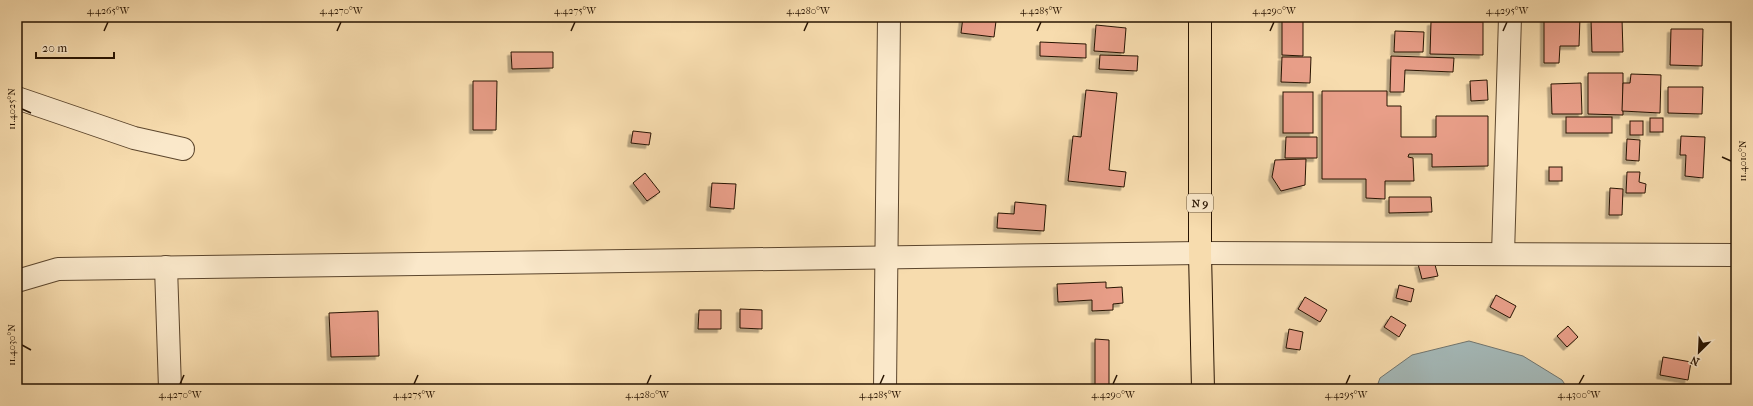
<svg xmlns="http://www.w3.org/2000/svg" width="1753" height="406" viewBox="0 0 1753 406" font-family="'IM FELL French Canon',serif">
<defs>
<filter id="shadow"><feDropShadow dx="-3.5" dy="3.5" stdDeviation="0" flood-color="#0004"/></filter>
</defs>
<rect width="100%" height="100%" fill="#f7dcae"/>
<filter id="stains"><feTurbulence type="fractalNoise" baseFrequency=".005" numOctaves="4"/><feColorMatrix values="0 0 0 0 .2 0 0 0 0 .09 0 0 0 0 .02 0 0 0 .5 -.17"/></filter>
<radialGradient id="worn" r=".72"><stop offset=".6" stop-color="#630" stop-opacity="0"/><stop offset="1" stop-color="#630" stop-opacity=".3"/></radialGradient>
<polygon fill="#a4b8b7" stroke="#72766f" points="1469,341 1523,356 1562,380 1568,389 1376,389 1380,378 1412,355"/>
<g fill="#e89e88" stroke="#281402" filter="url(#shadow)">
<polygon points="963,17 996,21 994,37 961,33"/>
<polygon points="1282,17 1303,17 1303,56 1282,55"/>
<polygon points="1544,17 1580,17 1579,46 1560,46 1559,63 1544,63"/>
<polygon points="1622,19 1623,52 1592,52 1591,20"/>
<polygon points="1431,22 1483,22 1483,55 1430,54"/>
<polygon points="1096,25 1126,28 1124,53 1094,51"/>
<polygon points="1671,29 1703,29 1702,66 1670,65"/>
<polygon points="1395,31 1424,32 1423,52 1394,52"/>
<polygon points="1040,42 1086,44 1086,58 1040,56"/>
<polygon points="511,52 553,52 553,68 512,69"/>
<polygon points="1100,55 1138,56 1137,71 1099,69"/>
<polygon points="1391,56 1454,58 1453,72 1405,70 1404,92 1390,92"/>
<polygon points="1282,57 1311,57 1310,83 1281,82"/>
<polygon points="1588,73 1623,73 1623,115 1588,114"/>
<polygon points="1631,74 1661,75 1660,113 1622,111 1623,83 1630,83"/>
<polygon points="1487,80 1488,100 1471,101 1470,81"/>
<polygon points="473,81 497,81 496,130 473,130"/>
<polygon points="1581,83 1582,114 1552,114 1551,84"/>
<polygon points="1668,87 1703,87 1702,114 1668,113"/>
<polygon points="1086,90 1117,93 1109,170 1126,172 1124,187 1068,181 1073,136 1081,137"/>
<polygon points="1322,91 1387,91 1387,106 1401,106 1401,137 1436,137 1436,116 1488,116 1488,166 1432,167 1432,154 1409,154 1408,157 1413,158 1414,181 1385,181 1385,199 1366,198 1366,179 1322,179"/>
<rect x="1283" y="92" width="30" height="41"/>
<rect x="1566" y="117" width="46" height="16"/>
<rect x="1650" y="118" width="13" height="14"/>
<rect x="1630" y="121" width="13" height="14"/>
<polygon points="633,131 651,133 649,145 631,143"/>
<polygon points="1681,136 1705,137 1703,178 1685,176 1686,155 1680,155"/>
<polygon points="1286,137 1317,137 1317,158 1285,158"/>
<polygon points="1627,139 1640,140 1639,161 1626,160"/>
<polygon points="1306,159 1305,185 1281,191 1272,177 1275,160"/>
<rect x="1549" y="167" width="13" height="14"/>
<polygon points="1627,172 1640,172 1639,182 1646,184 1645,193 1626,193"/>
<polygon points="645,173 660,192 647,201 633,183"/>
<polygon points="712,183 736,184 734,209 710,207"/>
<polygon points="1610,188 1623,189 1622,215 1609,215"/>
<polygon points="1389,197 1431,197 1432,212 1389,213"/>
<polygon points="1015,202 1046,205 1044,231 997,228 998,213 1014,214"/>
<polygon points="1434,261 1438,276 1422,279 1418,264"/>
<polygon points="1106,282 1106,288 1122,287 1123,303 1113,304 1113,310 1092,311 1092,300 1058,302 1057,284"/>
<polygon points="1399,285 1414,289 1411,302 1396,298"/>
<polygon points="1496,295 1516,306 1510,318 1490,307"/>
<polygon points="1305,297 1327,310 1320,322 1298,309"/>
<polygon points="740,309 762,310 762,329 740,328"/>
<polygon points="699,310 721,310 721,329 698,329"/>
<polygon points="378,311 379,356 331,357 329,313"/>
<polygon points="1391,316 1406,325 1399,337 1384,327"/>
<polygon points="1568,326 1578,337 1567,347 1557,336"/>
<polygon points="1289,329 1303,332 1300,350 1286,348"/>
<polygon points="1095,339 1109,340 1109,388 1095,388"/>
<polygon points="1663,357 1691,362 1688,380 1660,375"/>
</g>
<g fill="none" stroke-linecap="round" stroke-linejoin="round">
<g stroke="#5c462d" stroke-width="24">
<g id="minor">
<polyline points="17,98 134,138 183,149"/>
<polyline points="1503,254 1510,17"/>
<polyline points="166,267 170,389"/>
<polyline points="17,281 58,269 1200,253 1736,255"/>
<polyline points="885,389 889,17"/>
</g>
</g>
<g stroke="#281402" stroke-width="24">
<polyline id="primary" points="1200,17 1200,253 1203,389"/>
</g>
<use href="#minor" stroke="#fae8ca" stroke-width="22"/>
<use href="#primary" stroke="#f7dcae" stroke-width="22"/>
</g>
<path fill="none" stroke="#281402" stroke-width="1.5" d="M 104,31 L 108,22M 337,31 L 341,22M 571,31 L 575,22M 804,31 L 808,22M 1037,31 L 1041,22M 1270,31 L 1274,22M 1503,31 L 1507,22M 22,109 L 31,113M 1722,157 L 1731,161M 22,345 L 31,350M 180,384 L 184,375M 414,384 L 418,375M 647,384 L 651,375M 880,384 L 884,375M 1113,384 L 1117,375M 1346,384 L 1350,375M 1579,384 L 1584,375"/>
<g text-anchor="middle" stroke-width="3.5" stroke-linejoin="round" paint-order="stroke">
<rect fill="#fae8ca" stroke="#67543e" stroke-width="1" x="1187" y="194" width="26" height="18" rx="3"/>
<g font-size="11" font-weight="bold" fill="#281402">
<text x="1200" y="207">N 9</text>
</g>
</g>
<rect width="1753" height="406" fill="none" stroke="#f7dcae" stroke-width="44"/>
<g transform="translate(1699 352) rotate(204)" stroke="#fae8ca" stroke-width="3" paint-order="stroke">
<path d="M0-3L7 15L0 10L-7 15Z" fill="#281402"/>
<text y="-6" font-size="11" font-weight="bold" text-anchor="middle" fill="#281402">N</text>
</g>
<path d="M36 52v6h78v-6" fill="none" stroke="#281402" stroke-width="2"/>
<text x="42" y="52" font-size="12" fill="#281402" stroke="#fae8ca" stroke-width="3" paint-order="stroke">20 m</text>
<rect x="22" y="22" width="1709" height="362" fill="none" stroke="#281402" stroke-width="1.5"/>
<g font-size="10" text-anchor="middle" fill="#281402">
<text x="108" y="14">4.4265°W</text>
<text x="341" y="14">4.4270°W</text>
<text x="575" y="14">4.4275°W</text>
<text x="808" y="14">4.4280°W</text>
<text x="1041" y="14">4.4285°W</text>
<text x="1274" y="14">4.4290°W</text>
<text x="1507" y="14">4.4295°W</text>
<text transform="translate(11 109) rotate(-90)" y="4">11.4025°N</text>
<text transform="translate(1742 161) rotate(-90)" y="4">11.4010°N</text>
<text transform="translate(11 345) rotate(-90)" y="4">11.4030°N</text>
<text x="180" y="398">4.4270°W</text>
<text x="414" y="398">4.4275°W</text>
<text x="647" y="398">4.4280°W</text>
<text x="880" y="398">4.4285°W</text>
<text x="1113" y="398">4.4290°W</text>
<text x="1346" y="398">4.4295°W</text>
<text x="1579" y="398">4.4300°W</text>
</g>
<rect width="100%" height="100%" filter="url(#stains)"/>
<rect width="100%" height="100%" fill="url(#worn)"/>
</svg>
